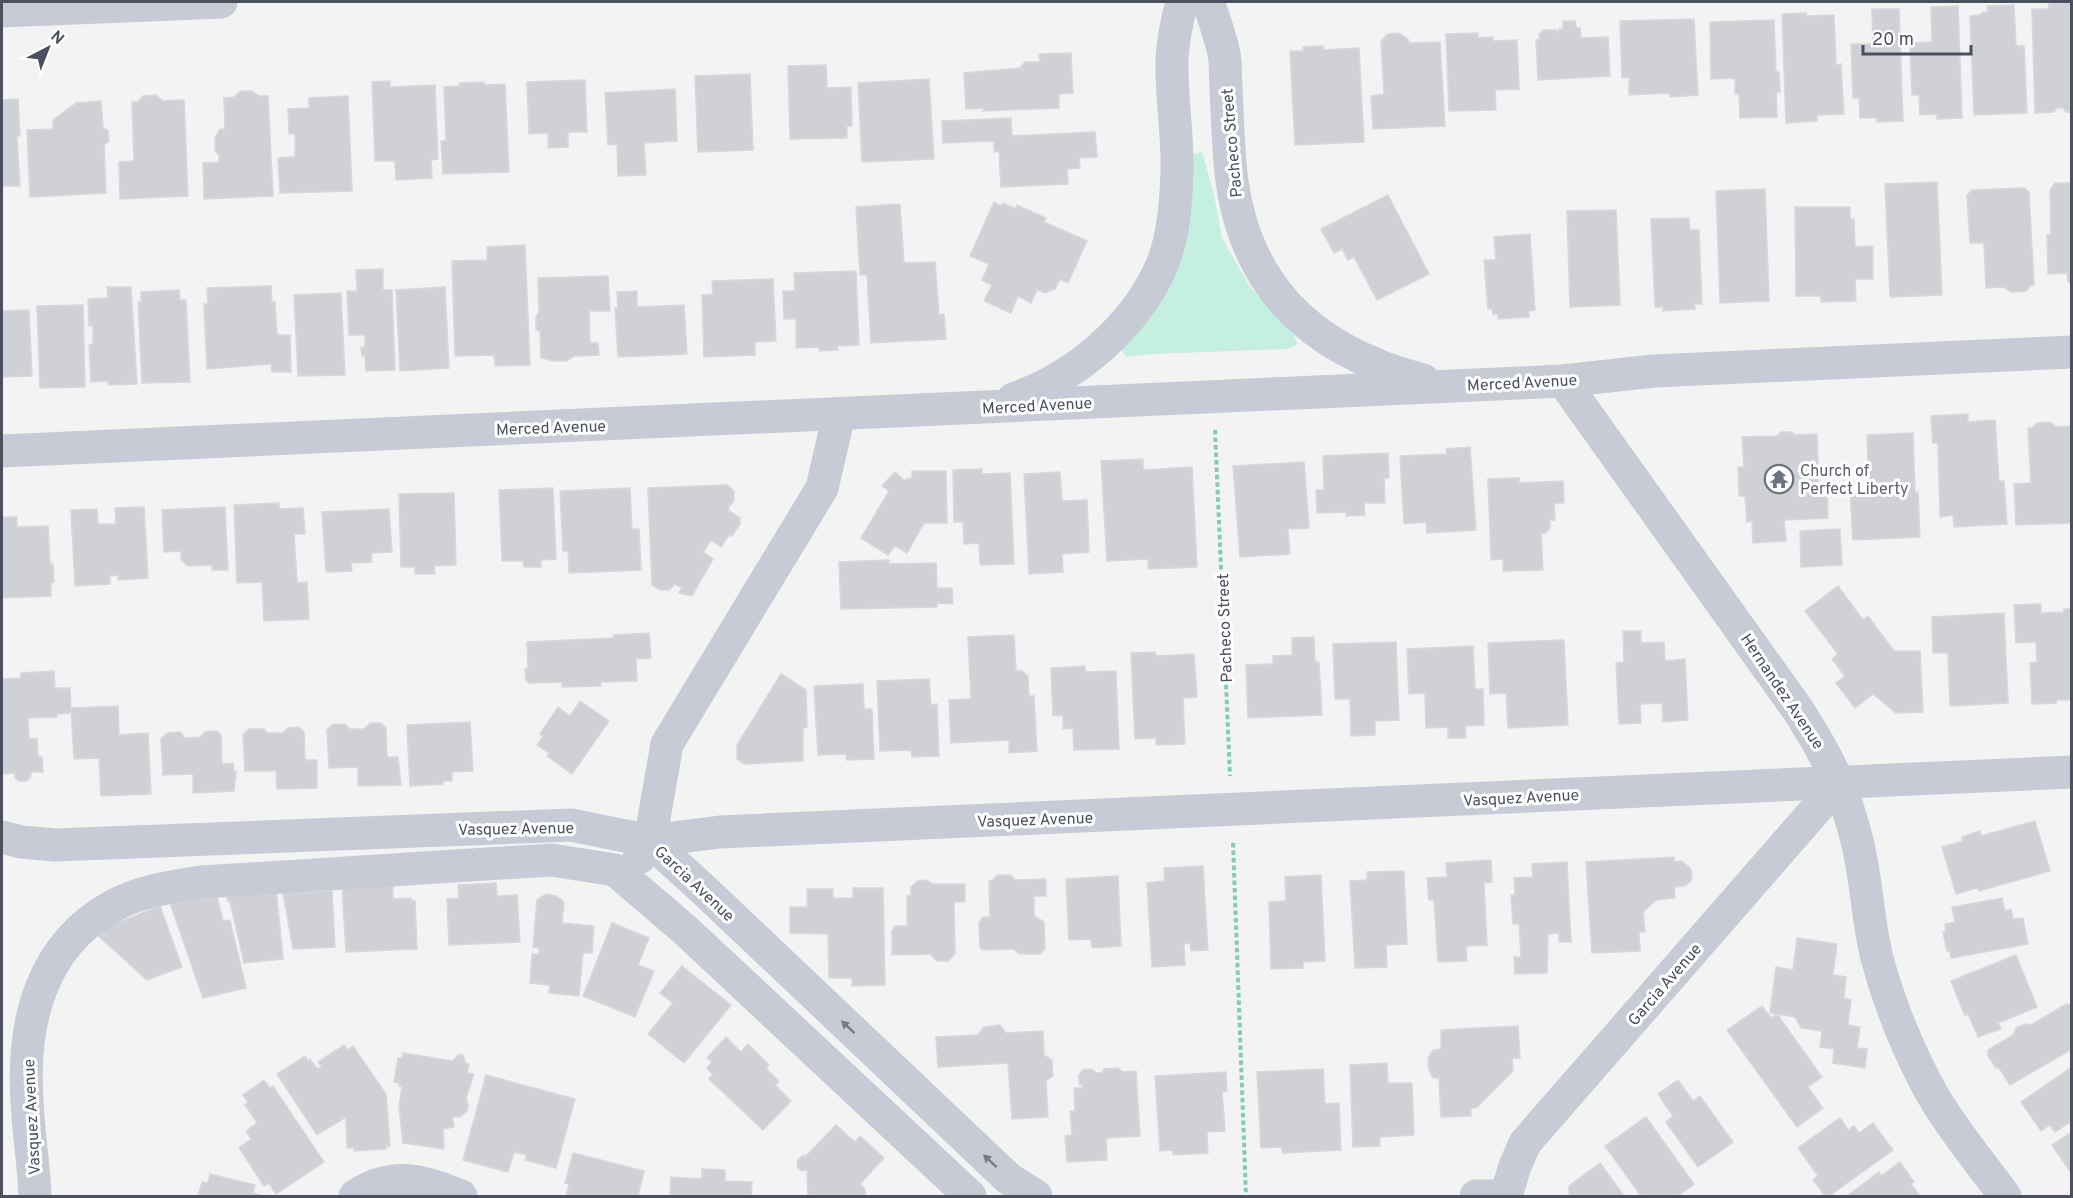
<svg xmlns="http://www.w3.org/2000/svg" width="2073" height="1198" viewBox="0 0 2073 1198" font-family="Overpass,sans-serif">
<rect width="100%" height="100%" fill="#f4f3f3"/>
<polygon fill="#c4efe1" points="1202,152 1214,195 1222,238 1250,287 1293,334 1298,344 1288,349 1153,354 1126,357 1120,347 1192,155"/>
<g fill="#d0d1d6" stroke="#d7d7dd" stroke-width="1.5">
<polygon points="2072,3 2072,112 2066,112 2063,108 2057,108 2054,112 2035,113 2032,9 2048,9 2049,4"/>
<polygon points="2014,5 2016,46 2024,46 2027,113 1974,115 1970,16 1980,15 1983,12 1988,12 1987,6"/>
<polygon points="1958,6 1962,118 1937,119 1937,114 1920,115 1919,95 1912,95 1910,43 1932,42 1931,7"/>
<polygon points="1872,9 1899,9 1903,121 1877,122 1877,118 1860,118 1859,98 1853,98 1851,44 1873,44"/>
<polygon points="1806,13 1806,16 1834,15 1836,65 1841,64 1844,114 1817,115 1817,121 1786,123 1782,14"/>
<polygon points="1694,19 1698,95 1670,97 1670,93 1629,95 1629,77 1622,78 1620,21"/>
<polygon points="1774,20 1776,72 1779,72 1780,92 1776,92 1777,117 1740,118 1739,94 1735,94 1735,78 1711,79 1710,22"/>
<polygon points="1563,21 1575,21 1576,28 1580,28 1581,38 1608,37 1610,76 1538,80 1536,40 1540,39 1539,34 1544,30 1555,30 1559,32 1559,29 1563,29"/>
<polygon points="1399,33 1408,39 1409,43 1440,42 1445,126 1373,129 1371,96 1384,94 1381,41 1388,34"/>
<polygon points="1478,33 1478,38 1493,37 1493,41 1517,40 1519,89 1495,90 1496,110 1449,111 1446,34"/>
<polygon points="1323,46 1323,50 1359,48 1364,142 1295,145 1290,51 1303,51 1303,47"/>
<polygon points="1071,53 1073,93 1059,94 1059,108 983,111 983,108 966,109 964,73 1020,68 1025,62 1040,62 1039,54"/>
<polygon points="826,65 827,88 851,87 852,126 847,126 847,138 790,139 788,66"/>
<polygon points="750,74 753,150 698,152 695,76"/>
<polygon points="929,79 934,159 862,162 858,83"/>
<polygon points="585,80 587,132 568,132 568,147 548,148 548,133 529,134 527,82"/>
<polygon points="390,81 390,87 435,85 438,159 431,160 432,178 396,180 395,161 375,161 372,82"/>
<polygon points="484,82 484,85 505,84 509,172 443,174 441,141 446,141 444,87 459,86 460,83"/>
<polygon points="675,89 677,141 644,143 646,175 618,176 617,144 608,145 605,93"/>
<polygon points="240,91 251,91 259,96 268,96 273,196 204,199 203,163 219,162 219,155 215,151 215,138 220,129 225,129 224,98 234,97"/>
<polygon points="156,95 163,101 184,100 188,196 120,199 119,162 134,161 132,102 138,102 143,96"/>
<polygon points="348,96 352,191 280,193 278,158 295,157 295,134 289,134 288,109 309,108 309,98"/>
<polygon points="18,99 20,136 17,136 20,186 2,186 2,100"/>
<polygon points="101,101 103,128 108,131 109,141 104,145 106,193 30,197 27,130 53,129 53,120 76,103"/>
<polygon points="1011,118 1012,136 1095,132 1097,157 1079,158 1080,168 1067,169 1068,184 1001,187 999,151 994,152 994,141 943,143 942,121"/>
<polygon points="1937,182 1942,295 1890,297 1885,184"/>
<polygon points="2055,183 2072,183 2072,284 2068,282 2067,273 2048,274 2047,235 2051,235 2050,190"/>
<polygon points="2024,188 2029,192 2034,285 2030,286 2026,291 2011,292 2003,287 1986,288 1984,243 1970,243 1967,195 1972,190"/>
<polygon points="1765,189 1769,301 1720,303 1716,191"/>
<polygon points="1388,195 1429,274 1377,300 1354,257 1348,260 1342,249 1334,253 1321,229"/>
<polygon points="994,202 1001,206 1003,203 1016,209 1017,205 1046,218 1044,222 1087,241 1068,283 1060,279 1055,289 1045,293 1037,290 1031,303 1018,296 1011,313 984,301 992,285 982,280 989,264 970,256"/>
<polygon points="900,204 904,263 935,262 939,315 944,314 946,339 871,343 867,275 860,275 856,207"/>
<polygon points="1795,207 1850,207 1850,219 1854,219 1855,247 1873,246 1873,279 1855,279 1856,301 1821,302 1821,296 1796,296"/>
<polygon points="1616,210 1620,305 1570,307 1567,211"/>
<polygon points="1689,218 1690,230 1699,230 1702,304 1694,304 1695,309 1663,311 1663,307 1655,307 1651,219"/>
<polygon points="1530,234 1535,310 1529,311 1529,317 1498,319 1498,314 1493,314 1492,309 1488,309 1484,260 1496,260 1494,237"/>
<polygon points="525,245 530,365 495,366 494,355 455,356 452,261 487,260 487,247"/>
<polygon points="383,269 383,290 392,290 395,370 366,371 365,356 362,356 361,347 365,347 365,335 349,335 347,291 357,291 356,270"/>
<polygon points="856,271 859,345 837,346 838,350 819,351 819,347 796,348 796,319 784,319 783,291 795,291 794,273"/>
<polygon points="608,276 610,311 589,311 590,343 598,343 599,355 575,356 566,361 554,361 541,358 540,332 536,329 536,317 539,312 538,278"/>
<polygon points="773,279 776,341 755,342 755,355 704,357 702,295 713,294 712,281"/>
<polygon points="271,286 272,302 275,302 277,335 290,335 291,372 272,372 271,364 207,369 204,304 208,304 207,288"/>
<polygon points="107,287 131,287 137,384 108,385 108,381 91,382 89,345 93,344 93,326 89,326 88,299 108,298"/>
<polygon points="445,287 449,368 400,371 396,290"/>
<polygon points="179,290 180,300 186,300 190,382 142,383 138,302 141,302 141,292"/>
<polygon points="637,291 637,307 684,305 687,354 618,357 615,308 618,308 617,292"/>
<polygon points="341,293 345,375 298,376 294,295"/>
<polygon points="2,296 2,311 29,310 32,376 2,377"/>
<polygon points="83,305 85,387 40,388 37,306"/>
<polygon points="1968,414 1968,422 1995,420 1999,481 2004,481 2007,524 1954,527 1953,515 1940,517 1938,443 1933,443 1931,416"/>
<polygon points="2050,422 2056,427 2072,426 2072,523 2016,525 2014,484 2031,483 2028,428 2032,428 2037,423"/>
<polygon points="1781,432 1792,432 1794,435 1817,434 1819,492 1827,491 1828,518 1784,520 1786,541 1753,543 1752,521 1747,522 1745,496 1739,496 1738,467 1744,467 1742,437 1777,436"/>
<polygon points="1913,433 1915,492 1918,492 1920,537 1853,540 1850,493 1869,492 1867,435"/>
<polygon points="1470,447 1476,530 1427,533 1426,522 1404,524 1400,456 1447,454 1446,449"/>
<polygon points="1388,453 1389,478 1384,478 1385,503 1364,503 1365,515 1346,516 1347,512 1317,513 1316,490 1324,490 1323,456"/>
<polygon points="1143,459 1143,470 1192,467 1197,567 1148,569 1148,559 1107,561 1101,461"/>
<polygon points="1304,462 1309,528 1288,529 1290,554 1240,557 1233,466"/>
<polygon points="982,469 982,474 1010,473 1014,564 980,565 979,543 964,544 963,522 954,522 953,470"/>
<polygon points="912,471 946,471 947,523 924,523 907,553 895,546 888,555 861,538 889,491 882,486 895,472 904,480 912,478"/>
<polygon points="1060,472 1062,501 1087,500 1089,552 1062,554 1063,572 1029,574 1024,474"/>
<polygon points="1519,478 1519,483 1563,481 1564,503 1554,503 1555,520 1550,520 1550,528 1545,533 1541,533 1543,570 1503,571 1503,559 1491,560 1488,479"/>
<polygon points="728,485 734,491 734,500 731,505 729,505 729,511 740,518 740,524 732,536 729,535 721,547 711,540 703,552 713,559 692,596 679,593 682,588 675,584 669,590 660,590 652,585 648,488"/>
<polygon points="553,488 556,559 541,560 541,567 524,567 523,561 502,561 499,490"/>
<polygon points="630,488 632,529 639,529 641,570 569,573 568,551 563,551 560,491"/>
<polygon points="454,493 456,565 434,566 435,574 415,574 415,567 401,567 399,494"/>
<polygon points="279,503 279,509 303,508 305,534 294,534 297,583 307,582 309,619 264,621 262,582 237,583 234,505"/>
<polygon points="144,507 148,578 118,580 118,575 110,576 110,584 75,586 71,510 97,509 98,524 116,524 115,508"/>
<polygon points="225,507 228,570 212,570 212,565 188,566 181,560 181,551 164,552 162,510"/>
<polygon points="389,509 392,552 371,553 372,562 351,563 352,571 326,572 322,512"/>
<polygon points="2,517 17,517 17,527 48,526 50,564 53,564 54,582 51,583 51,596 2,598"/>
<polygon points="1840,529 1842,565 1801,567 1800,531"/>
<polygon points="889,560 889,564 936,563 937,588 952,588 953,604 937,603 937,607 841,609 839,562"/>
<polygon points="1838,586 1863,620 1868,616 1894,651 1920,651 1923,712 1896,713 1873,694 1855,708 1836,683 1845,676 1832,659 1838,654 1805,611"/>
<polygon points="2041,604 2041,613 2064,612 2064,609 2072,609 2072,700 2056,700 2057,703 2032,704 2030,663 2037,662 2036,642 2016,643 2014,605"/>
<polygon points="2004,613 2008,703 1950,706 1948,653 1933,653 1932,617"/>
<polygon points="1623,631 1641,631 1641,643 1664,642 1665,661 1685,659 1688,720 1663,722 1662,703 1640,704 1641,723 1619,724 1616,663 1624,662"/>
<polygon points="649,633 651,658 636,659 637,681 601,682 601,686 562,687 562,682 529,683 526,680 525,669 528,667 527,642 614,638 613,635"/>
<polygon points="1014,635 1016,671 1022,671 1028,676 1029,696 1034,696 1037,751 1009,753 1009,740 951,743 949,700 971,699 968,637"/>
<polygon points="1314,637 1315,662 1319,662 1322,715 1248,718 1246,665 1273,664 1273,656 1292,655 1292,638"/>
<polygon points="1564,640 1568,725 1508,728 1506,693 1490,694 1488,643"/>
<polygon points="1396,642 1399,720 1375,721 1375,735 1351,736 1350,699 1335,699 1333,644"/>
<polygon points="1473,646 1475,689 1483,689 1484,725 1465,726 1466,738 1448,738 1448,727 1426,728 1425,693 1409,694 1407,649"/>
<polygon points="1155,652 1156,656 1194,654 1197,697 1183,698 1185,744 1156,745 1156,738 1135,739 1131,653"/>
<polygon points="1085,666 1085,672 1116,671 1119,749 1074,750 1073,728 1063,729 1063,715 1053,716 1051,668"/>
<polygon points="54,671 55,688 70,688 71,713 57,714 57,717 28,718 29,739 37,738 38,757 42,757 43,772 31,772 31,776 27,781 19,781 15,778 15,773 2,774 2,679 21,678 21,673"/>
<polygon points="781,674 806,690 807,727 803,728 803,761 744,764 737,759 737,745"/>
<polygon points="929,679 931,705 937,704 939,756 912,757 911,750 880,751 877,681"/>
<polygon points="863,684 864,709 872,709 874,759 847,760 846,754 818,755 814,686"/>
<polygon points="580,701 609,721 572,774 547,756 549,753 537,745 543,736 540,734 558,707 570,716"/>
<polygon points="118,706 119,735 148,733 151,794 101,796 99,758 74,759 71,708"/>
<polygon points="470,722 473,771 452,772 452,781 443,781 443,784 410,786 407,725"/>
<polygon points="370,723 381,723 386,728 387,757 398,757 401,785 358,786 358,767 329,768 327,730 332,725 345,724 350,729 364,729"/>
<polygon points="299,727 304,732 305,760 317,760 317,788 277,789 276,771 245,771 243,735 249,729 264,729 267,733 283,733 288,728"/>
<polygon points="217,731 221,735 222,764 233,763 234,772 236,772 234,791 193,793 193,774 163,775 161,739 167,733 180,732 185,738 200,737 205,732"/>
<polygon points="2035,821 2050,871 1979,891 1977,888 1956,894 1942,847 1963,841 1962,837 1980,831 1981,836"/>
<polygon points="1674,857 1674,862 1682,861 1691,869 1692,880 1685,886 1674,887 1675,898 1656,900 1643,912 1645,932 1639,932 1640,951 1592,953 1586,862"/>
<polygon points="1491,860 1492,882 1484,883 1487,945 1466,946 1467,961 1438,962 1434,900 1429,900 1427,878 1447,877 1446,863"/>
<polygon points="1567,862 1571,942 1559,942 1559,933 1548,934 1547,973 1515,974 1514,957 1521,957 1519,924 1513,924 1511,895 1515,895 1514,878 1533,877 1532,864"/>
<polygon points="1203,866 1208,950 1191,951 1190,943 1184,944 1185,965 1152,967 1147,883 1165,881 1164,868"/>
<polygon points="1404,871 1407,944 1386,945 1387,967 1355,968 1350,881 1367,880 1367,872"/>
<polygon points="997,875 1011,875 1015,880 1046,879 1046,896 1034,896 1034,916 1044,922 1045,949 1040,954 1019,954 1014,949 984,950 980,948 979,923 983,917 990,917 989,881 993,880"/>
<polygon points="1321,875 1325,961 1303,962 1303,968 1271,969 1269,902 1286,901 1285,877"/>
<polygon points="1118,876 1121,946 1092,948 1091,939 1069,940 1066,879"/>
<polygon points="927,880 932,884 965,884 965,902 954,902 955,954 948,961 937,961 930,954 892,955 892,931 895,926 907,926 907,896 911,896 911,887 918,881"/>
<polygon points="496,883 497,896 517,895 520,942 449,945 447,899 459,898 458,885"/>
<polygon points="342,886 393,886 393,899 411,898 411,901 415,901 417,949 346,952"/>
<polygon points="276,888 283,959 244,963 230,902 228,902 226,893"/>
<polygon points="853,888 883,888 885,985 852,986 852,978 829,978 828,934 790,933 790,907 807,907 807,889 833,889 833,898 853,898"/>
<polygon points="332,891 335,947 293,949 283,893"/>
<polygon points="216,892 223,921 230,920 246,988 203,998 169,900"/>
<polygon points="546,894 556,896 564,902 562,923 594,926 592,953 583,953 579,996 549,993 550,985 530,983 532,954 539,954 539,948 533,947 537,900"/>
<polygon points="2002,898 2005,911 2011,909 2013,919 2023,918 2028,944 1951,958 1950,951 1947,951 1943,932 1946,931 1945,924 1955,922 1952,907"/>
<polygon points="160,906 182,967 147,980 94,932"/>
<polygon points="612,923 649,938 638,965 654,971 635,1017 583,996"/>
<polygon points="1797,938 1837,944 1833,975 1846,977 1844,998 1851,1000 1848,1025 1860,1027 1857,1048 1867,1049 1865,1068 1833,1063 1834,1049 1820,1047 1822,1031 1801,1028 1795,1017 1770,1013 1776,967 1793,970"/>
<polygon points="2016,955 2037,1007 1998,1023 2001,1029 1978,1037 1968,1014 1965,1016 1951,981"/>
<polygon points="682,966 731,1005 684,1063 648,1034 673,1003 660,993"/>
<polygon points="2066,1004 2072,1005 2072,1049 2010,1085 1999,1068 1996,1068 1988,1056 1988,1050 2013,1035 2016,1028 2025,1024 2031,1025"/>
<polygon points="1762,1006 1771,1018 1777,1014 1822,1077 1808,1087 1823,1108 1797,1127 1727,1030"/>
<polygon points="1000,1025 1006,1033 1043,1031 1044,1055 1052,1060 1053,1076 1046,1081 1048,1117 1012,1119 1008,1063 938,1067 936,1037 978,1035 984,1027"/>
<polygon points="1518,1026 1520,1058 1512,1058 1513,1071 1476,1108 1471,1108 1471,1116 1441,1117 1439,1078 1433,1078 1429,1070 1428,1058 1433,1050 1441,1049 1441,1030"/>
<polygon points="726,1037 741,1052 748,1044 769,1065 766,1069 779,1081 775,1085 791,1101 763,1130 709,1079 713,1075 707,1068 712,1062 707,1058"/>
<polygon points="344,1045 347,1050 353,1046 386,1094 390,1146 386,1146 386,1149 354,1151 354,1148 347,1148 346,1117 317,1135 277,1074 305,1056 308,1061 310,1059 317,1069 322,1067 318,1062"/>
<polygon points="403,1053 453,1061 458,1055 463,1055 466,1064 469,1064 467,1073 474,1074 466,1098 468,1105 467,1111 460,1117 452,1117 454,1127 443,1129 444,1149 403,1143 399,1106 402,1087 399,1086 399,1083 394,1082 398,1058 402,1058"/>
<polygon points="1387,1063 1388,1083 1412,1083 1414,1135 1380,1137 1380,1146 1353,1147 1350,1065"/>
<polygon points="2072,1067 2072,1121 2055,1132 2050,1125 2041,1131 2021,1102"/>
<polygon points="1118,1068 1122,1072 1136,1071 1140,1136 1106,1138 1107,1160 1067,1162 1065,1136 1072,1135 1070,1111 1075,1111 1074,1088 1082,1088 1082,1084 1079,1084 1079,1075 1083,1070 1092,1069 1096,1073 1102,1073 1104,1069"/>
<polygon points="1323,1069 1325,1104 1339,1103 1341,1150 1282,1153 1282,1147 1261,1148 1257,1072"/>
<polygon points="1226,1072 1227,1091 1222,1092 1225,1131 1207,1132 1208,1153 1173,1155 1173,1150 1160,1151 1155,1076"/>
<polygon points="486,1075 575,1099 556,1168 525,1160 527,1155 514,1152 508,1172 463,1160"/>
<polygon points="264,1080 270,1088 273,1086 324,1162 276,1194 269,1183 264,1186 239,1148 251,1139 246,1131 257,1123 245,1105 248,1102 243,1095"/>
<polygon points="1678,1080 1693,1101 1700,1096 1733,1142 1698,1167 1666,1122 1673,1116 1658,1094"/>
<polygon points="1646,1117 1694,1184 1678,1196 1641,1196 1605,1146"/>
<polygon points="1840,1118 1848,1130 1854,1126 1859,1133 1873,1123 1893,1150 1829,1196 1825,1196 1813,1180 1818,1176 1798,1148"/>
<polygon points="836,1125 855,1142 860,1136 884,1158 860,1184 864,1188 866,1196 808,1196 807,1170 801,1171 797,1166 798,1160 802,1156 807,1155"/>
<polygon points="2072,1132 2072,1174 2052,1145"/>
<polygon points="573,1153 644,1171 638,1196 566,1196 569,1184 565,1183"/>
<polygon points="1900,1162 1914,1182 1911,1184 1920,1196 1847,1196 1879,1172 1881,1176"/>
<polygon points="1600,1163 1624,1196 1569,1196 1569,1186"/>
<polygon points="702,1169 725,1170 725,1181 752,1182 751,1196 670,1196 671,1177 702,1179"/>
<polygon points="210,1174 255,1185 253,1193 265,1196 198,1196 202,1182 208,1183"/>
</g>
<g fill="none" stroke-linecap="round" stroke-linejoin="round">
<g stroke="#7dccbc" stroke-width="4" stroke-dasharray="4.5 3" stroke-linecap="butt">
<polyline points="1215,430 1230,776"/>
<polyline points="1233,843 1246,1196"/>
</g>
<g stroke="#c7cbd6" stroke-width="33">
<path d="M 1208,2 C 1214,18 1220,36 1224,54 C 1226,64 1225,75 1226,86 C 1227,111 1228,137 1230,163 C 1240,284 1309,350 1423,380"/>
<polyline points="2,11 221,2"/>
<path d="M 1563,381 L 1798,710 C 1825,752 1844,788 1856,837 C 1867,877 1867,919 1877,958 C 1888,1000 1905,1042 1925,1081 C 1945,1120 1979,1161 2005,1196"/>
<path d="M 1013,399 C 1076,377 1135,327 1162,265 C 1174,236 1176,201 1177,170 C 1178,134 1171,97 1172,60 C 1173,41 1177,20 1182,2"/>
<polyline points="2,451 1563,381 1654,371 2072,352"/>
<polyline points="2,837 21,842 56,845 571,825 650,841 720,832 2072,772"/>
<polyline points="650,841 706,892 1009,1179 1036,1196"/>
<polyline points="639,858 650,841 667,744 822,488 839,415"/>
<path d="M 35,1196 C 34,1164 28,1132 27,1100 C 22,1024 40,946 113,906 C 140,891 171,887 201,882 L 551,860 L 615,870 L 684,929 L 970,1196"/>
<path d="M 355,1196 C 392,1171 423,1180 461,1196"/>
<polyline points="1476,1196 1507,1196"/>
<polyline points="1506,1196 1515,1166 1525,1143 1839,783"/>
</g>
</g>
<defs><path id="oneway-solid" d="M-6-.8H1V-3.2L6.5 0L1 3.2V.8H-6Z" transform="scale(1.5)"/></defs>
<g fill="#767b89">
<use href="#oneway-solid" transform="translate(848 1027) rotate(-137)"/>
<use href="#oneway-solid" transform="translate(990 1161) rotate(-137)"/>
</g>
<defs>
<g id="temple-ring" transform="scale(1.5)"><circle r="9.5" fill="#fff" stroke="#6b7280" stroke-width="1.5"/><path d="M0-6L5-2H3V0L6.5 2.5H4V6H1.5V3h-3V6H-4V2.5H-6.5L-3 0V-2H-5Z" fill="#6b7280"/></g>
</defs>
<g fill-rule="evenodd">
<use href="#temple-ring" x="1779" y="479"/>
</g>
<g text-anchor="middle" stroke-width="6" stroke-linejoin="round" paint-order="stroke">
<g font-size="16" fill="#4b505f" stroke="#fff">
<text transform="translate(1231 143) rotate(-95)" y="6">Pacheco Street</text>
<text transform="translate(1522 382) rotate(-3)" y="6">Merced Avenue</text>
<text transform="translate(1037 405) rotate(-3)" y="6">Merced Avenue</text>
<text transform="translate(551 427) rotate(-2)" y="6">Merced Avenue</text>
<text transform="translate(1224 628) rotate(-92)" y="6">Pacheco Street</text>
<text transform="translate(1783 691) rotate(56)" y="6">Hernandez Avenue</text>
<text transform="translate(1521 797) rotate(-3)" y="6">Vasquez Avenue</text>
<text transform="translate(1035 819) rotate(-2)" y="6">Vasquez Avenue</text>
<text transform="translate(516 828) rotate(-1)" y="6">Vasquez Avenue</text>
<text transform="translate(695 883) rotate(43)" y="6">Garcia Avenue</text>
<text transform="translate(1664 984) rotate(-49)" y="6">Garcia Avenue</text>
<text transform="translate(31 1117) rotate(-93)" y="6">Vasquez Avenue</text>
</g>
<g font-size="16" fill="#5b616d" stroke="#fff" text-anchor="start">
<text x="1800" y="476">Church of<tspan x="1800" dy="18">Perfect Liberty</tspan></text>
</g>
</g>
<rect width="2073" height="1198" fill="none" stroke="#4b505f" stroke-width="6"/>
<g transform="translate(48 48) rotate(42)" stroke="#ffffff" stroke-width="4.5" paint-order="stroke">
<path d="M0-4.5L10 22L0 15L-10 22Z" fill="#4b505f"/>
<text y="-9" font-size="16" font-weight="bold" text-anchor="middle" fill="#4b505f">N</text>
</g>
<path d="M1863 45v9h108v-9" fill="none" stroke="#4b505f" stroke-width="3"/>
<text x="1872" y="45" font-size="18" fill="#4b505f" stroke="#ffffff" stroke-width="4.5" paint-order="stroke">20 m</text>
</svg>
